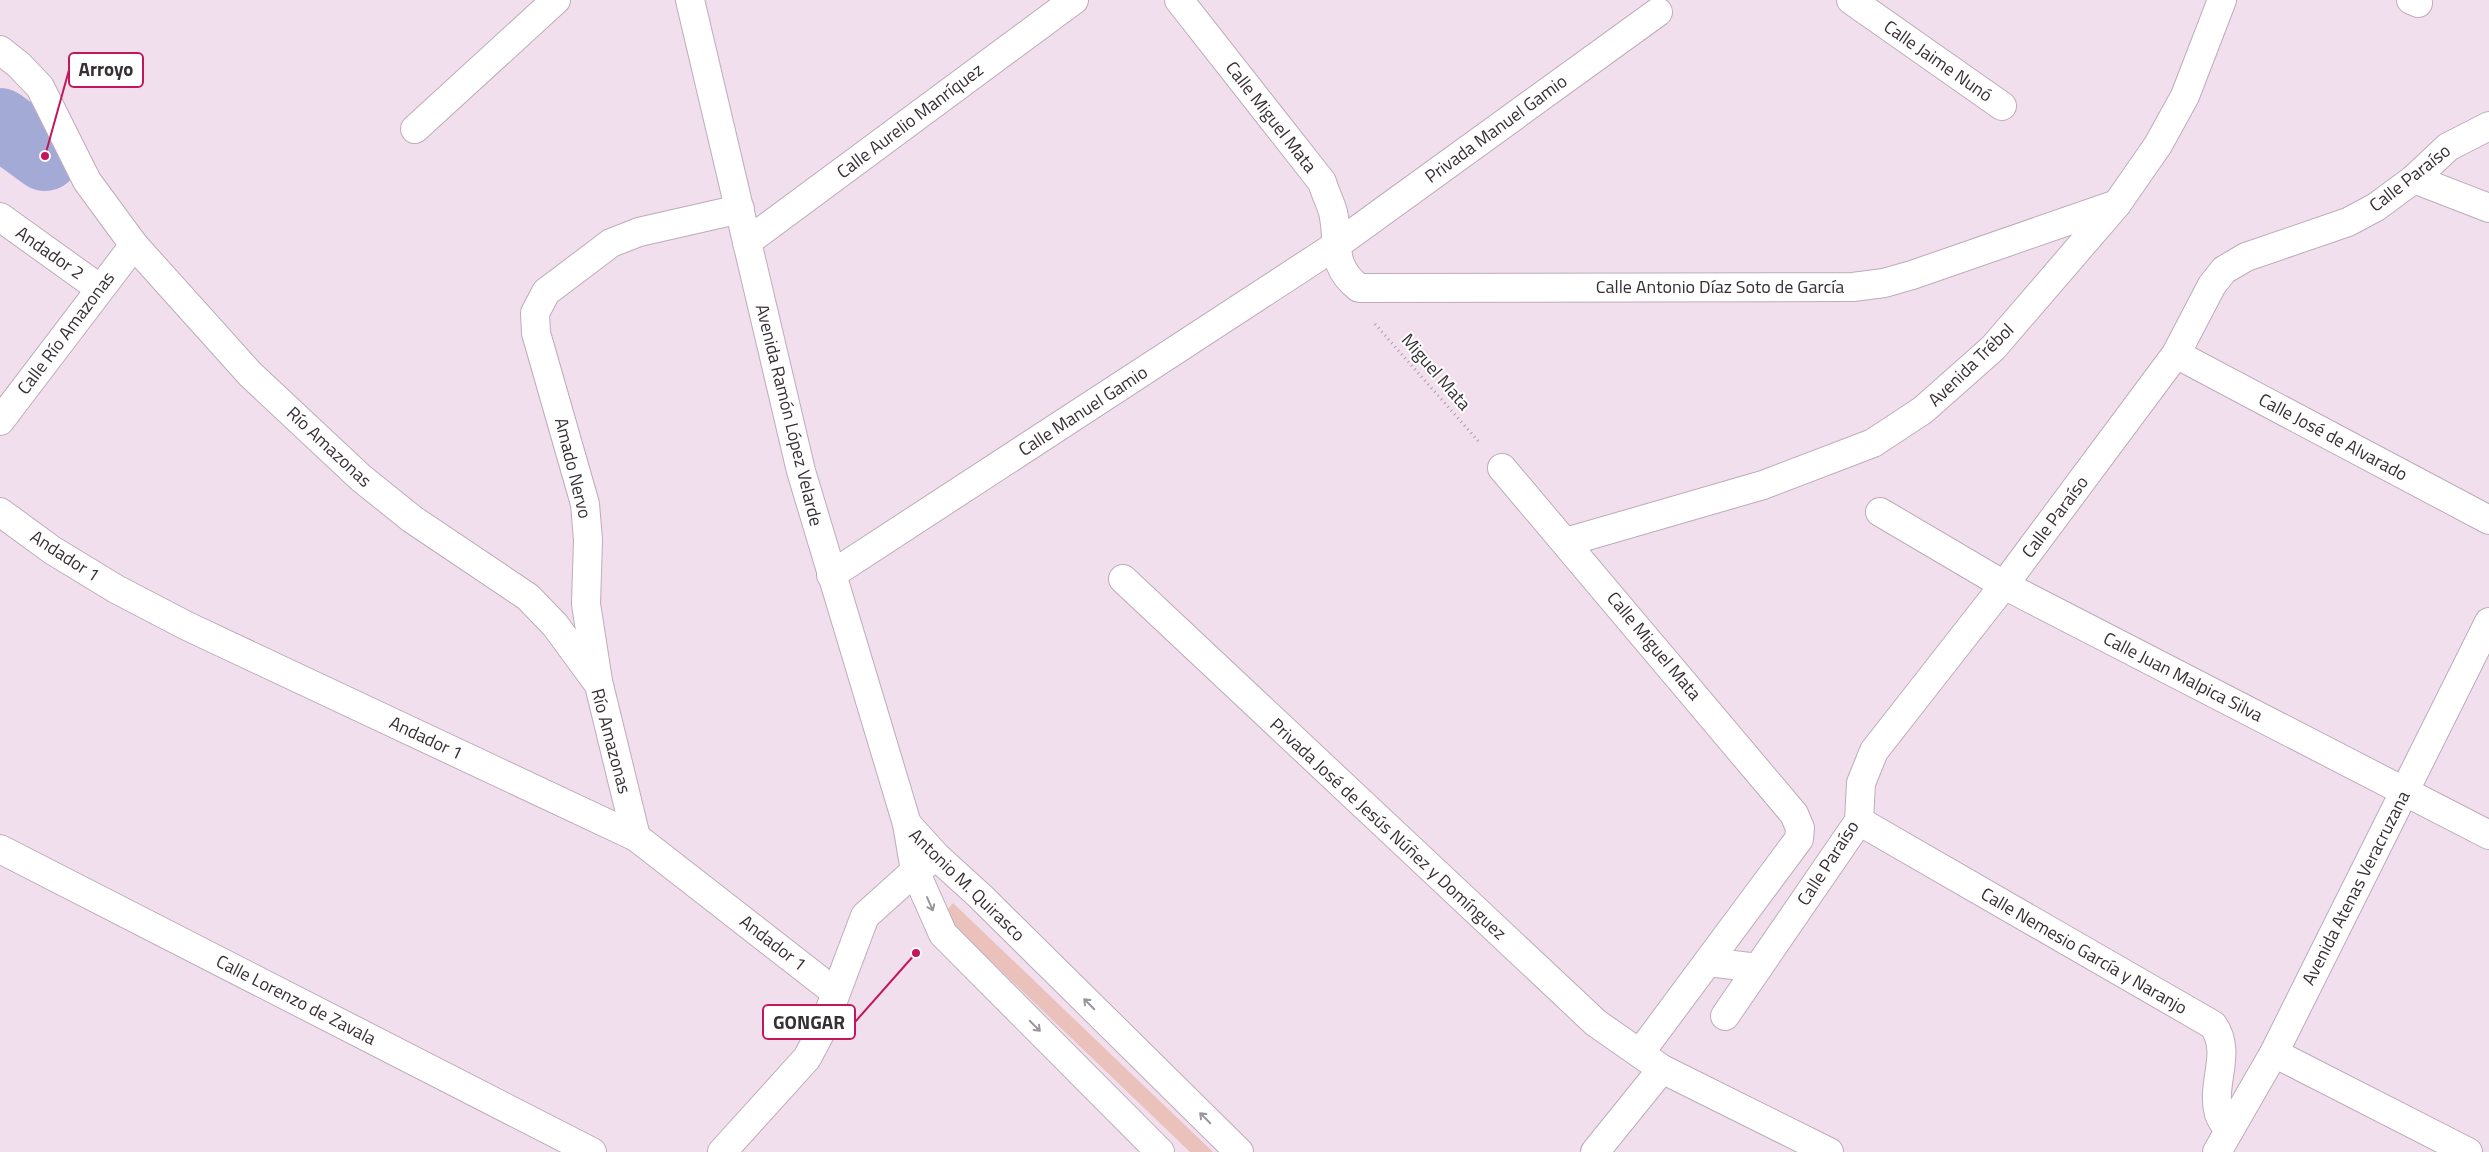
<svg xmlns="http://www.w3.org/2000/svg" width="2489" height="1152" viewBox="0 0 2489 1152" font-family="'Titillium Web',sans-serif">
<rect width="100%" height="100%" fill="#f1dfed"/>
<polygon fill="#eac2bb" points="953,903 1213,1152 1190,1152 943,915"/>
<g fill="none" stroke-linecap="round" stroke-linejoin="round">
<polyline stroke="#a3aad6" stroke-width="70" points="0,123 45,156"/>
<g stroke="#bdacb9" stroke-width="30">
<g id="minor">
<path d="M 1179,0 L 1322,182 C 1325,192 1330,202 1333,212 C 1340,242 1329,265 1359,288 L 1853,287 L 1884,283 L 1912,275 L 2117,204"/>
<polyline points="1851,0 2002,106"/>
<polyline points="2411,0 2418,3"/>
<polyline points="0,50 19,65 40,87 87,181 134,245 250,374 361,478 412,519 528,597 555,625 599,685 636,837"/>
<polyline points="415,129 556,0"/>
<polyline points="2414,179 2489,208"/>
<polyline points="0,217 99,288"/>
<polyline points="747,242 1074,0"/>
<polyline points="2176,354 2489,520"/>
<polyline points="0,421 134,245"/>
<polyline points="1502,468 1794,814 1800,828 1799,839 1640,1053"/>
<polyline points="0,512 52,550 116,589 187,626 636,837 835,992"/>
<polyline points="1880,512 2004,585 2489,835"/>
<polyline points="1566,542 1763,485 1873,443 1923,410 1993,348 2117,204 2158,145 2185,96 2222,0"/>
<polyline points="831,575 1335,246 1658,12"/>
<polyline points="1123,579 1596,1023 1662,1069 1829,1152"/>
<polyline points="598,681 586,604 588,540 585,504 536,333 535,313 546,292 611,243 639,232 740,209"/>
<path d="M 1859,821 L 2213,1025 C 2233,1053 2210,1084 2219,1114 C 2221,1120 2226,1126 2229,1131"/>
<polyline points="0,849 592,1152"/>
<polyline points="1708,962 1758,968"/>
<polyline points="1725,1016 1859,821 1861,783 1874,751 2004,585 2176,354 2212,285 2224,270 2246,257 2348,222 2376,207 2414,179 2448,147 2489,126"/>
<polyline points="2274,1053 2468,1152"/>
<polyline points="722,1152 807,1058 822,1030 865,916 915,871 935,858"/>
<polyline points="1595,1152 1662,1069"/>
<polyline points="2217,1152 2274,1053 2489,622"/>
</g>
</g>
<g stroke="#bdacb9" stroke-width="30">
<g id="major">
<polyline points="690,0 801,471 907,824 915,871 943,934 1160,1152"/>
<polyline points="907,824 936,856 980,896 1239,1152"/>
</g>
</g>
<polyline stroke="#aa9ca7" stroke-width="3" stroke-dasharray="1 4" stroke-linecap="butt" points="1375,324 1480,443"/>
<use href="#minor" stroke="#fff" stroke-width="28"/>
<use href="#major" stroke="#fff" stroke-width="28"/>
</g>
<defs><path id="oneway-shaft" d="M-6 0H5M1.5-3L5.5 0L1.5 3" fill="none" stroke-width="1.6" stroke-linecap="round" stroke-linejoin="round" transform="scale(1.25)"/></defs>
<g stroke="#9a979a">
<use href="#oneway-shaft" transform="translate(930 904) rotate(66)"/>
<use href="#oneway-shaft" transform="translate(1089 1004) rotate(-135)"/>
<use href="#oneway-shaft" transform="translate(1035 1026) rotate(45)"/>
<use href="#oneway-shaft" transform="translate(1205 1118) rotate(-135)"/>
</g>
<g text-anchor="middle" stroke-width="4" stroke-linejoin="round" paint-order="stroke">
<g font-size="18" fill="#362f34" stroke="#fff">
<text transform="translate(1938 61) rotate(35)" y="6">Calle Jaime Nunó</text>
<text transform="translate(1271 117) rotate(52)" y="6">Calle Miguel Mata</text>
<text transform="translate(910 121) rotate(-37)" y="6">Calle Aurelio Manríquez</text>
<text transform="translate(1496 129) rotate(-36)" y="6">Privada Manuel Gamio</text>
<text transform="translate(2410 178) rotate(-38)" y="6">Calle Paraíso</text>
<text transform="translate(50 253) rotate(35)" y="6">Andador 2</text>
<text x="1720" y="293">Calle Antonio Díaz Soto de García</text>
<text transform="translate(66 333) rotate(-53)" y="6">Calle Río Amazonas</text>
<text transform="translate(1971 365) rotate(-44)" y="6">Avenida Trébol</text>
<text transform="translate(1436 372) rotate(49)" y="6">Miguel Mata</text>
<text transform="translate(1083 411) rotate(-33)" y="6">Calle Manuel Gamio</text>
<text transform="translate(789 415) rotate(76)" y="6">Avenida Ramón López Velarde</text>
<text transform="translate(2333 437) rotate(28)" y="6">Calle José de Alvarado</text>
<text transform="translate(329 447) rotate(43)" y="6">Río Amazonas</text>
<text transform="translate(573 468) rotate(76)" y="6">Amado Nervo</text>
<text transform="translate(2055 517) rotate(-53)" y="6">Calle Paraíso</text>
<text transform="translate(65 556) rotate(33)" y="6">Andador 1</text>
<text transform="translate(1654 646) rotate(50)" y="6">Calle Miguel Mata</text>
<text transform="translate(2183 677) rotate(27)" y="6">Calle Juan Malpica Silva</text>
<text transform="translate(426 738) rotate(25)" y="6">Andador 1</text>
<text transform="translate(611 741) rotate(75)" y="6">Río Amazonas</text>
<text transform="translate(1388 829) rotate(43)" y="6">Privada José de Jesús Núñez y Domínguez</text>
<text transform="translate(1828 863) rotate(-57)" y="6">Calle Paraíso</text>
<text transform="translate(967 885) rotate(44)" y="6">Antonio M. Quirasco</text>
<text transform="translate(2356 888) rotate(-63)" y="6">Avenida Atenas Veracruzana</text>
<text transform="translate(773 943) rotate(38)" y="6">Andador 1</text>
<text transform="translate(2084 951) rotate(30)" y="6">Calle Nemesio García y Naranjo</text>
<text transform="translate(296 1000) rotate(27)" y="6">Calle Lorenzo de Zavala</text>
</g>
</g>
<path fill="none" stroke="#c2185b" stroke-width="2" d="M45 156L69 70M916 953L855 1022"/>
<g fill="#c2185b" stroke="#fff" stroke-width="2">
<circle cx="45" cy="156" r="5"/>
<circle cx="916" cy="953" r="5"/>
</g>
<g fill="#fff" stroke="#c2185b" stroke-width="2">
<rect x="69" y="53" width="74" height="34" rx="5"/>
<rect x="763" y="1005" width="92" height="34" rx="5"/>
</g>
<g font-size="19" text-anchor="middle" font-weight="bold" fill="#362f34">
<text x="106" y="76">Arroyo</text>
<text x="809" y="1029">GONGAR</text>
</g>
</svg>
